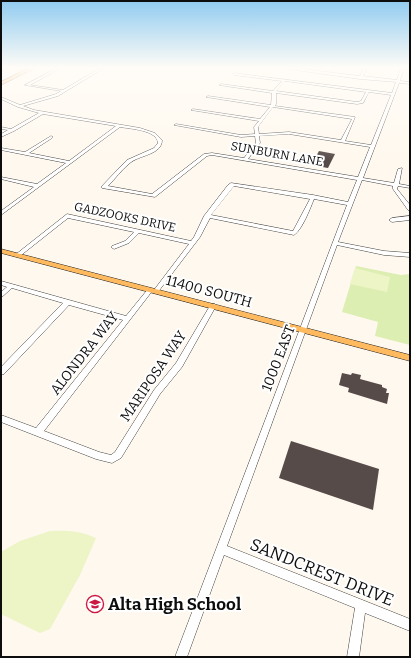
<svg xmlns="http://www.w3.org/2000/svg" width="411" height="658" viewBox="0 0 411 658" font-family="Bitter,serif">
<rect width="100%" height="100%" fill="#fff8ee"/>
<polygon fill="#ddeeb3" points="356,266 401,275 410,274 410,345 375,336 378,322 342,312"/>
<g fill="#edf4c6">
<polygon points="355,268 390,277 387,292 350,284"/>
<path d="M 50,531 C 66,530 81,531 96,538 L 80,575 L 50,629 L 40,633 L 1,614 L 1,552 L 20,541 Z"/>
</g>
<g fill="#574b49">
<polygon points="319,151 335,154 328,168 311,165"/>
<polygon points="342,373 351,375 352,373 361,375 360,379 382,385 382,387 387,389 386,393 389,393 387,404 348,392 349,388 339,385"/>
<polygon points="291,441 379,469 373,510 279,478"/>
</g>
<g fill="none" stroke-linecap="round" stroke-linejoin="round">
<g stroke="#404040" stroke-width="1">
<g id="minor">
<polygon points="3,68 7,68 1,72 1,70"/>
<path d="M 57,68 L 61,68 L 30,85 L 63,90 L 100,68 L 104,68 L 58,96 L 23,106 L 34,110 L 140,128 L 155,133 L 162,140 C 162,155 139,155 130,163 C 122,169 115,179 108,186 L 152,194 L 204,154 L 212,153 L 244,158 L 256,143 L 255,136 L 241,137 L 174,125 L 176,124 L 241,135 L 255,134 L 254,127 L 259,121 L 191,110 L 193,109 L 260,119 L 270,107 L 206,97 L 208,96 L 271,105 L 272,93 L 219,85 L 221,84 L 273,91 L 282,81 L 234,75 L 233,73 L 392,93 L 396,82 L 360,79 L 281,68 L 294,68 L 360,76 L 364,68 L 367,68 L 363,76 L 397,80 L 401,68 L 404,68 L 400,81 L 410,82 L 410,84 L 399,83 L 363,178 L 394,183 L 398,169 L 402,168 L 399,184 L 410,186 L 410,188 L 398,186 L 397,189 L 410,205 L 410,211 L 408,210 L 393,189 L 393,186 L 362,180 L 338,242 L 384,251 L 410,253 L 410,257 L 384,255 L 337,245 L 227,546 L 410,619 L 410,631 L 365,613 L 359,657 L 347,657 L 355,608 L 224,555 L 187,657 L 175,657 L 347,205 L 314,199 C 310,209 302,230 294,235 L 210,218 L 200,237 L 158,292 L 154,292 L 153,291 L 154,290 L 189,244 L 139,233 L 129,243 L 114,249 L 111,247 L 112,246 L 125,241 L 134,232 L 68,218 L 20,256 L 16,256 L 15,255 L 67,214 L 191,241 L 194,237 L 204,216 L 228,185 L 231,183 L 313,195 L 348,202 L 357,180 L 212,155 L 207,156 L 155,197 L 102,188 L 102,186 L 127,160 L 154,148 L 158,143 C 157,130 131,129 120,127 L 1,215 L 1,211 L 34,187 L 1,179 L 1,177 L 37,184 L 66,163 L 1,150 L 1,148 L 25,152 L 51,136 L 53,137 L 52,138 L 29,153 L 69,161 L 116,126 L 43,114 L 14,131 L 1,137 L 1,134 L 8,130 L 1,129 L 1,127 L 11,129 L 39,113 L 18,107 L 1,99 L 1,97 L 20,105 L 56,94 L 61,91 L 25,85 ZM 285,81 L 366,92 L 361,101 L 357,102 L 276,91 ZM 369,92 L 391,95 L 371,145 L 345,141 L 355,117 L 275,106 L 276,104 L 276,93 L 357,104 L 363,103 ZM 273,107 L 352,119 L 341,140 L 289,132 L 259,134 L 258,127 ZM 289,134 L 370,147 L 358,177 L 248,159 L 260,143 L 259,136 ZM 234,186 L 310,199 L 293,231 L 211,215 Z"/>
<polygon points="410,216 410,220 392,222 389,220 392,218"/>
<polygon points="1,281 126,316 148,289 152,289 153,290 44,431 99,452 111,455 115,452 154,390 176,363 211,304 215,304 216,306 182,367 160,394 121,458 112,463 96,459 1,422 1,415 36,428 123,320 69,305 4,374 1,375 1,367 63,303 12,288 3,296 1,297 1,292 7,287 1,285"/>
</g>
</g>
<g stroke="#1e1e1e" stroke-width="1">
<g id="major">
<polygon points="29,68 35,68 1,85 1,82"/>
<polygon points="1,249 410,355 410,361 1,253"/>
</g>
</g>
<use href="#minor" fill="#fff" fill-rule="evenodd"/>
<use href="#major" fill="#ffb95e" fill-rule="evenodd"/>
</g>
<linearGradient id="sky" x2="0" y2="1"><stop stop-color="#90cbf0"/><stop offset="0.42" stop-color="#fffcf7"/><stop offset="1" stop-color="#fffcf7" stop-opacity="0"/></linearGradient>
<rect width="411" height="161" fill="url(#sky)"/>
<defs>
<g id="school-ring" transform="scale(0.9)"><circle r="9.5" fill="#fff" stroke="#cb1843" stroke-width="1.5"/><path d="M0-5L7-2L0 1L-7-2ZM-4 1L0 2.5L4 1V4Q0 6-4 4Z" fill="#cb1843"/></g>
</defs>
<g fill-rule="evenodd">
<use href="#school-ring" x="95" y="604"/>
</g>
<g text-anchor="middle" stroke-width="4" stroke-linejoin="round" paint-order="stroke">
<g font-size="12" fill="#0d0d0d" stroke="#fff">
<text transform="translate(277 154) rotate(10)" y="4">SUNBURN LANE</text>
<text transform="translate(125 217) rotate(12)" y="4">GADZOOKS DRIVE</text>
</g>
<g font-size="14" fill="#0d0d0d" stroke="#fff">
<text transform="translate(209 291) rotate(15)" y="5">11400 SOUTH</text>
<text transform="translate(84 353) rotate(-52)" y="5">ALONDRA WAY</text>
<text transform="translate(278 358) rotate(-69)" y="5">1000 EAST</text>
<text transform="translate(153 376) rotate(-56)" y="5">MARIPOSA WAY</text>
</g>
<g font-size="17" fill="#0d0d0d" stroke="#fff">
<text transform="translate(322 572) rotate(22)" y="6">SANDCREST DRIVE</text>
</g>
<g font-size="17" font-weight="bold" fill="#0d0d0d" stroke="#fff" text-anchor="start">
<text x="108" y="610">Alta High School</text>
</g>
</g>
<rect width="411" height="658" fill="none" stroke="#0d0d0d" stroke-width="4"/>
</svg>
